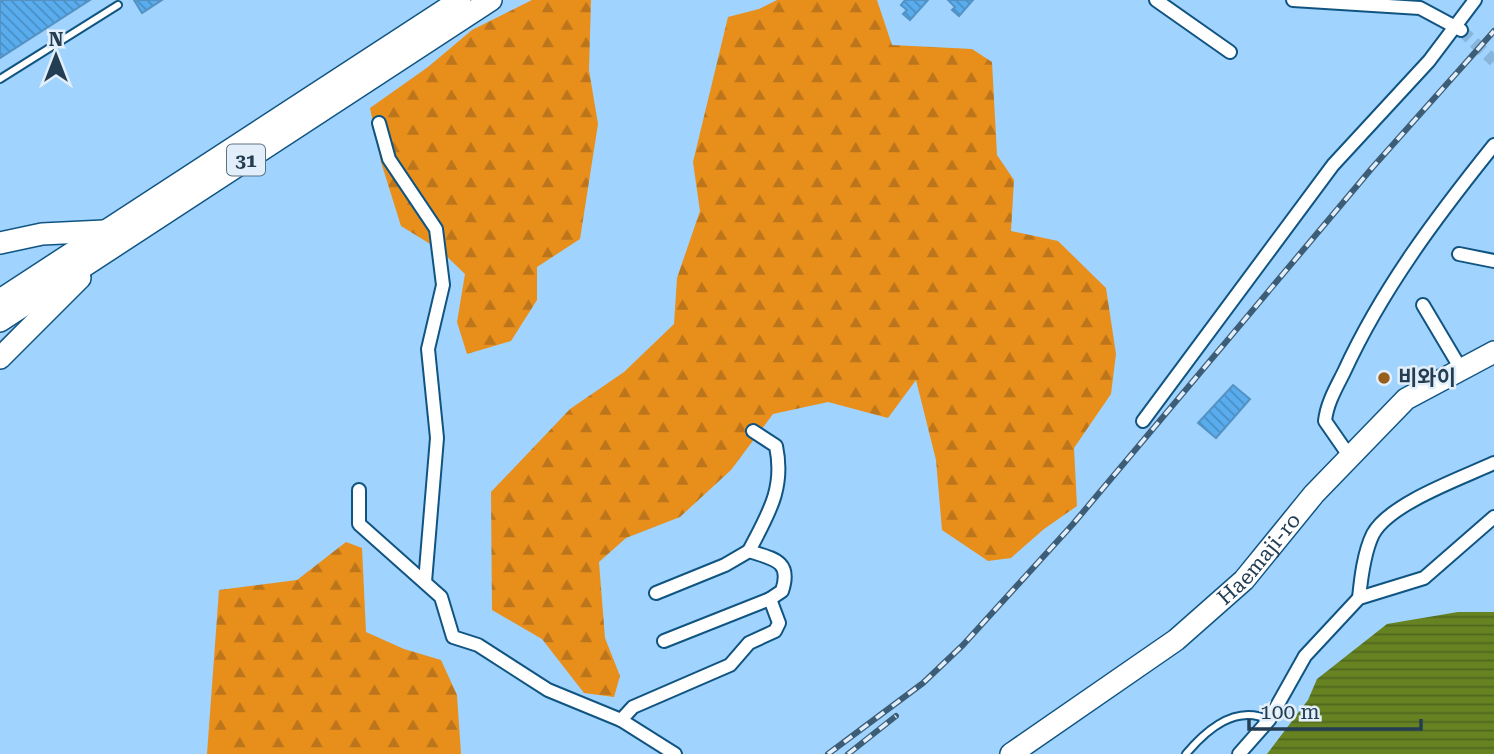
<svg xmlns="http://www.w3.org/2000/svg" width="1494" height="754" viewBox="0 0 1494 754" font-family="'Roboto Serif','Noto Sans KR',serif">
<defs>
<pattern id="forest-firs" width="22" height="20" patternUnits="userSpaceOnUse" patternTransform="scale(1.75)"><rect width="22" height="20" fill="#e88e1b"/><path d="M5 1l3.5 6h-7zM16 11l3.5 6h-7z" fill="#bc751b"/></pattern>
<pattern id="water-rules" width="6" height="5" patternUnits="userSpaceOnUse" patternTransform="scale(1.75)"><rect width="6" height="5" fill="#668221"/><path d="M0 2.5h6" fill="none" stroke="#4f661f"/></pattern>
<pattern id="building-back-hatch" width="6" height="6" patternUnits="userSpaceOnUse" patternTransform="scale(1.75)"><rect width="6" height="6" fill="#59adee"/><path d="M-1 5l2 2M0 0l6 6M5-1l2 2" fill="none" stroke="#498ec3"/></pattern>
</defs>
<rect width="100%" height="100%" fill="#a0d3fd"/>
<g fill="url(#forest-firs)">
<polygon points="532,0 591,0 589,70 598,124 580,239 537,267 537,300 511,341 467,354 457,322 465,274 440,250 401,226 381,162 370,108 428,67 472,30"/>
<polygon points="777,0 877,0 892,45 972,49 992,62 997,155 1014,180 1011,231 1058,241 1106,288 1116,354 1111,394 1074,448 1077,506 1044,529 1011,558 988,561 942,530 936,460 916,380 888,418 828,402 773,414 731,470 680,517 626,538 599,562 605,638 620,676 614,697 584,693 542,639 492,610 491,492 570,409 624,372 674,324 677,278 700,211 693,162 728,17 759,9"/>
<polygon points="346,542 362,548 366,632 404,649 441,660 457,695 461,754 207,754 219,590 297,580"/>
</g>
<polygon fill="url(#water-rules)" points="1458,612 1494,612 1494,754 1267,754 1308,700 1317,679 1387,624"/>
<g fill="url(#building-back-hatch)" stroke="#5492c4" stroke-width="2">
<polygon points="0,0 90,0 0,58"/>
<polygon points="134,0 162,0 142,13"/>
<polygon points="905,0 928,0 910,20 903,14 907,10 901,5"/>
<polygon points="948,0 973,0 959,16 952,10 955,7"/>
<polygon points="1233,385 1250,399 1216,438 1198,423"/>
</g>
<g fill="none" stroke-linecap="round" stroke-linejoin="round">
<polyline stroke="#87b5db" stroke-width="12" stroke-dasharray="12 6" stroke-linecap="butt" points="1461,30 1494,61"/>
<g stroke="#105482" stroke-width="10">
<g id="service">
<polyline points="0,79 118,5"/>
<path d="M 1186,754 C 1207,729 1236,704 1269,720"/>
</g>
</g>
<g stroke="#105482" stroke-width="16">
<g id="minor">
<polyline points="1156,0 1230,52"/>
<polyline points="1293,0 1420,8 1461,30"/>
<polyline points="379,123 389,159 436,229 443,285 428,349 437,438 425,582"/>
<polyline points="1459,254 1494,261"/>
<polyline points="1423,305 1461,369"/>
<polyline points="1143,421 1333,165 1429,61 1475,0"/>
<path d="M 1350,457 L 1325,421 C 1327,403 1336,388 1344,372 C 1382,289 1437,216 1494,145"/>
<polyline points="359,490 359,524 441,597 453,637 478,645 548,690 621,720 675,754"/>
<path d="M 749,551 C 768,514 785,489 776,446 L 753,431"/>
<path d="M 656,593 L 725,565 L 749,551 C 774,559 792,561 782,591 L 770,599"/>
<path d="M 1359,598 C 1361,578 1364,552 1373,534 C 1390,503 1462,478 1494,463"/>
<polyline points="621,720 633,707 730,665 749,643 775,631 779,623 770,599 664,641"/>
<polyline points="1239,754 1269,720 1305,656 1359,598 1424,578 1494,517"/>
</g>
</g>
<g stroke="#105482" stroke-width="24">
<g id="primary">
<path id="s1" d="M 1011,754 L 1176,640 L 1244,580 L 1314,494 L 1406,399 L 1494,352"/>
</g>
</g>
<g stroke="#105482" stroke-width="24">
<g id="trunk">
<polyline points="0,243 42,234 104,231"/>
<polyline points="0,300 460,0"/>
<polyline points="0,321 491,0"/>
<polyline points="0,358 80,278"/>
</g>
</g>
<use href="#service" stroke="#fff" stroke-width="6"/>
<use href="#minor" stroke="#fff" stroke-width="12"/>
<use href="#primary" stroke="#fff" stroke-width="21"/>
<use href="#trunk" stroke="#fff" stroke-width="21"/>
<g stroke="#3d5d77" stroke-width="6">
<g id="rail">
<polyline points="828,754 923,683 963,645 1073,524 1372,168 1494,31"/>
<polyline points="848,754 896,716"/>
</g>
</g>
<use href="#rail" stroke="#e2effa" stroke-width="3.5" stroke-dasharray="10" stroke-linecap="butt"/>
</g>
<circle fill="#985e1c" stroke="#e2effa" stroke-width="2.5" cx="1384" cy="378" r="7"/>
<g text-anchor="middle" stroke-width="5" stroke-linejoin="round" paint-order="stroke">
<rect fill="#e2effa" stroke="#5c7385" stroke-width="2" x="227" y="144.5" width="38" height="31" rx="5"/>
<g font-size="19" font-weight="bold" fill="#233e53">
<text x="246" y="167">31</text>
</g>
<g font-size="21" font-weight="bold" fill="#233e53" stroke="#e2effa" text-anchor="start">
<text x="1398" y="385">비와이</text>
</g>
<g font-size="21" fill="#233e53" stroke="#e2effa">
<text dy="7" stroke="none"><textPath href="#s1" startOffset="317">Haemaji-ro</textPath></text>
</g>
</g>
<g transform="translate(56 56)" stroke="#e2effa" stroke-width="5" paint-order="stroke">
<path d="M0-5L12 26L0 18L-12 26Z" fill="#233e53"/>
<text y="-10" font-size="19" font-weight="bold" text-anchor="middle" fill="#233e53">N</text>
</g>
<path d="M1249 719v10h172v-10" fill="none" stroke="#233e53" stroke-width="3.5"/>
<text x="1260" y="719" font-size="21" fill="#233e53" stroke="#e2effa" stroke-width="5" paint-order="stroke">100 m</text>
</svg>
